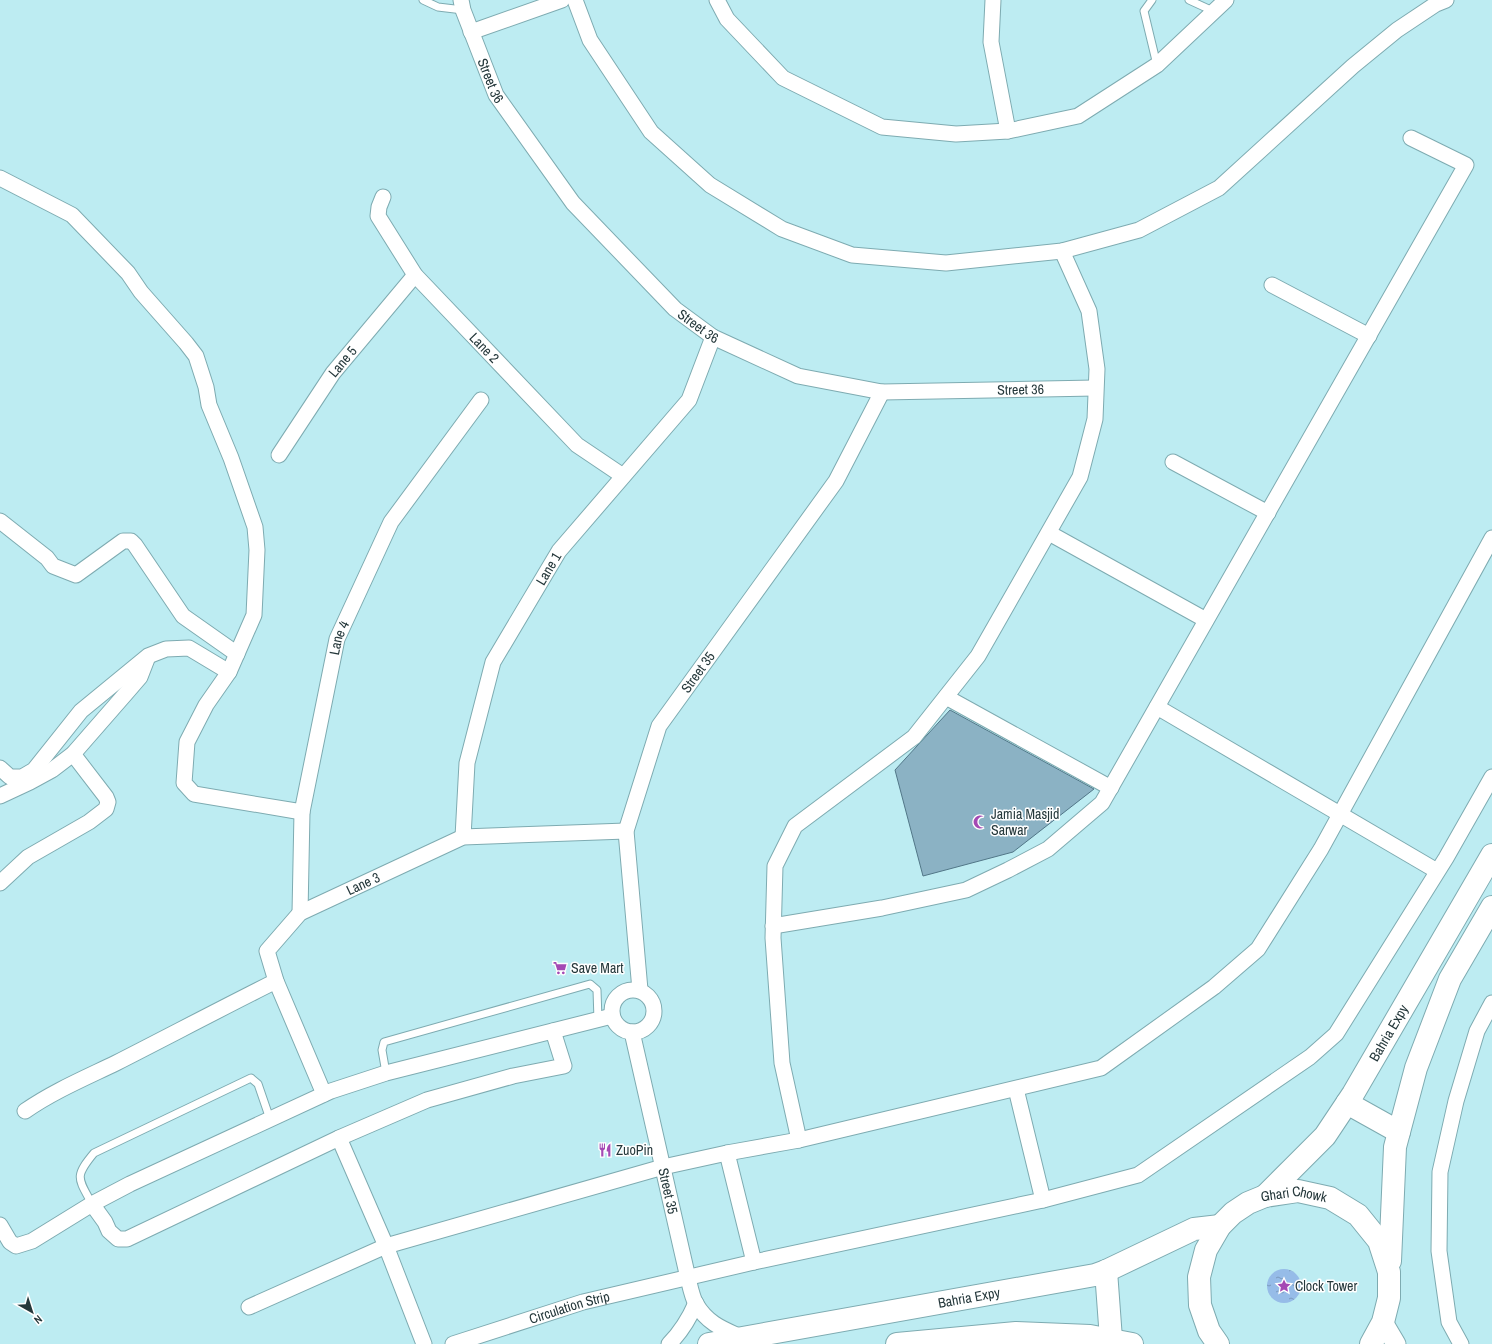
<svg xmlns="http://www.w3.org/2000/svg" width="1492" height="1344" viewBox="0 0 1492 1344" font-family="'Archivo Narrow',sans-serif">
<defs>
<pattern id="water-ripples" width="26" height="14" patternUnits="userSpaceOnUse"><rect width="26" height="14" fill="#96bce8"/><path d="M2 4q2-2 4 0t4 0M15 11q2-2 4 0t4 0" fill="none" stroke="#7a9abd"/></pattern>
</defs>
<rect width="100%" height="100%" fill="#bdecf2"/>
<circle fill="url(#water-ripples)" cx="1284" cy="1286" r="17"/>
<polygon fill="#8bb2c4" stroke="#527788" points="950,710 1094,789 1013,852 923,876 895,770"/>
<g fill="none" stroke-linecap="round" stroke-linejoin="round">
<g stroke="#7eabb1" stroke-width="9">
<g id="service">
<polyline points="423,0 438,7 463,10"/>
<polyline points="1152,0 1144,11 1157,65"/>
<polyline points="1189,0 1213,11"/>
<polyline points="386,1073 382,1050 384,1042 590,984 597,990 598,1020"/>
<path d="M 92,1204 C 78,1178 74,1177 94,1153 L 251,1078 L 258,1084 L 270,1119"/>
</g>
</g>
<g stroke="#7eabb1" stroke-width="17">
<g id="minor">
<path id="s1" d="M 461,0 L 463,10 L 496,95 L 573,203 L 675,309 L 713,337 L 798,376 L 882,392 L 1095,388"/>
<polyline points="575,0 590,40 651,132 710,185 782,229 852,255 946,263 1062,251 1139,230 1219,188 1353,66 1397,30 1436,4 1446,0"/>
<polyline points="717,0 727,19 783,78 882,127 956,134 1008,131 1078,116 1157,65 1226,0"/>
<polyline points="993,0 991,42 1008,131"/>
<polyline points="471,32 562,0"/>
<polyline points="0,178 72,215 128,273 141,292 186,343 196,356 206,387 209,405 231,458 255,527 257,550 254,615 229,672"/>
<path id="s2" d="M 383,197 L 379,207 L 378,216 L 415,275 L 577,445 L 623,476"/>
<polyline points="1272,285 1369,336"/>
<path id="s3" d="M 279,455 L 333,373 L 415,275"/>
<polyline points="1173,462 1268,513"/>
<polyline points="0,521 47,558 53,566 76,575 123,541 131,541 135,545 183,616 237,654"/>
<polyline points="1049,533 1206,620"/>
<polyline points="946,697 1111,788"/>
<polyline points="1157,707 1437,871"/>
<polyline points="0,768 10,777 22,777 34,770 81,711 148,656 166,649 189,648 229,672 206,705 187,742 184,783 194,794 302,812"/>
<polyline points="0,796 30,782 52,770 73,754 128,691 140,677 147,659"/>
<path id="s4" d="M 463,837 L 467,763 L 493,662 L 559,551 L 689,400 L 713,337"/>
<polyline points="0,883 28,857 89,822 106,809 108,802 106,797 73,754"/>
<path id="s5" d="M 300,913 L 302,812 L 337,639 L 391,522 L 481,400"/>
<polyline points="773,926 882,908 966,890 1008,870 1048,849 1102,803 1466,165 1411,138"/>
<circle cx="633" cy="1011" r="21"/>
<path id="s6" d="M 640,990 L 626,831 L 659,726 L 836,481 L 882,392"/>
<path id="s7" d="M 632,1032 L 688,1278 C 690,1286 692,1297 696,1304 C 708,1324 723,1329 743,1338"/>
<polyline points="1016,1089 1043,1200"/>
<path id="s8" d="M 324,1094 L 276,981 L 267,951 L 300,913 L 463,837 L 626,831"/>
<path d="M 25,1111 C 54,1091 85,1078 116,1063 C 169,1036 222,1008 276,981"/>
<polyline points="339,1138 386,1246 424,1344"/>
<polyline points="799,1140 782,1063 773,938 775,866 795,826 914,737 978,656 1080,477 1095,419 1097,369 1089,311 1062,251"/>
<polyline points="727,1153 754,1262"/>
<polyline points="92,1204 105,1222 109,1231 118,1239 127,1239 339,1138 427,1100 513,1076 564,1066 553,1031"/>
<polyline points="0,1225 10,1242 16,1246 32,1241 92,1204 130,1184 331,1091 386,1073 612,1016"/>
<polyline points="249,1307 386,1246 663,1167 727,1153 799,1140 1101,1068 1214,987 1258,949 1321,849 1492,538"/>
<path id="s9" d="M 453,1344 L 583,1302 L 754,1262 L 1043,1200 L 1138,1175 L 1310,1057 L 1336,1034 L 1446,858 L 1492,777"/>
<path d="M 669,1344 C 681,1332 689,1319 696,1303"/>
<polyline points="1461,1344 1449,1322 1439,1251 1440,1172 1456,1101 1477,1031 1492,1003"/>
</g>
</g>
<g stroke="#7eabb1" stroke-width="21">
<polyline id="tertiary" points="1383,1322 1396,1344"/>
</g>
<g stroke="#7eabb1" stroke-width="24">
<g id="primary">
<polyline points="1347,1103 1399,1132"/>
<path id="s10" d="M 1265,1196 L 1325,1136 L 1353,1094 L 1492,855"/>
<polyline points="1390,1261 1395,1147 1416,1068 1450,979 1492,907"/>
<polyline points="1106,1271 1111,1339"/>
<path id="s11" d="M 709,1344 L 1095,1275 L 1106,1271 L 1194,1229 L 1220,1226"/>
<polyline points="897,1344 1016,1333 1090,1336 1132,1344"/>
<path id="s12" d="M 1218,1344 L 1209,1331 L 1200,1305 L 1199,1277 L 1206,1250 L 1220,1226 L 1233,1213 L 1248,1203 L 1265,1196 L 1298,1191 L 1330,1198 L 1358,1215 L 1379,1241 L 1389,1272 L 1389,1298 L 1383,1322 L 1371,1344"/>
</g>
</g>
<use href="#service" stroke="#fff" stroke-width="7"/>
<use href="#minor" stroke="#fff" stroke-width="15"/>
<use href="#tertiary" stroke="#fff" stroke-width="19"/>
<use href="#primary" stroke="#fff" stroke-width="22"/>
</g>
<defs>
<g id="mosque-bare" transform="scale(1.08)"><path d="M3.5-4.9A6 6 0 1 0 3.5 4.9A5 5 0 1 1 3.5-4.9Z" fill="#a449b4" stroke="#fff" stroke-width="2.5" paint-order="stroke"/></g>
<g id="supermarket-bare" transform="scale(1.08)"><path d="M-6-5.5h2.5l.6 2H6L4.5 2H-2.5L-4.4-4H-6ZM-1.5 3.2a1.3 1.3 0 1 0 .1 0ZM3 3.2a1.3 1.3 0 1 0 .1 0Z" fill="#a449b4" stroke="#fff" stroke-width="2.5" paint-order="stroke"/></g>
<g id="restaurant-bare" transform="scale(1.08)"><path d="M-5-6h1v4h1v-4h1v4h1v-4h1v5L-1.5 .5V6h-2V.5L-5-1ZM5-6V6H3V1.5H1.5Q1.5-4 5-6Z" fill="#a449b4" stroke="#fff" stroke-width="2.5" paint-order="stroke"/></g>
<g id="sight-bare" transform="scale(1.08)"><path d="M0-6L1.8-2.2L6-1.7L2.9 1.2L3.7 5.4L0 3.3L-3.7 5.4L-2.9 1.2L-6-1.7L-1.8-2.2Z" fill="#a449b4" stroke="#fff" stroke-width="2.5" paint-order="stroke"/></g>
</defs>
<g fill-rule="evenodd">
<use href="#mosque-bare" x="980" y="822"/>
<use href="#supermarket-bare" x="560" y="968"/>
<use href="#restaurant-bare" x="605" y="1150"/>
<use href="#sight-bare" x="1284" y="1286"/>
</g>
<g text-anchor="middle" stroke-width="3" stroke-linejoin="round" paint-order="stroke">
<g font-size="14" fill="#25383b" stroke="#fff">
<text dy="5" stroke="none"><textPath href="#s1" startOffset="86">Street 36</textPath></text>
<text dy="5" stroke="none"><textPath href="#s1" startOffset="410">Street 36</textPath></text>
<text dy="5" stroke="none"><textPath href="#s2" startOffset="190">Lane 2</textPath></text>
<text dy="5" stroke="none"><textPath href="#s3" startOffset="113">Lane 5</textPath></text>
<text dy="5" stroke="none"><textPath href="#s1" startOffset="746">Street 36</textPath></text>
<text dy="5" stroke="none"><textPath href="#s4" startOffset="287">Lane 1</textPath></text>
<text dy="5" stroke="none"><textPath href="#s5" startOffset="279">Lane 4</textPath></text>
<text dy="5" stroke="none"><textPath href="#s6" startOffset="336">Street 35</textPath></text>
<text dy="5" stroke="none"><textPath href="#s8" startOffset="274">Lane 3</textPath></text>
<text dy="5" stroke="none"><textPath href="#s10" startOffset="206">Bahria Expy</textPath></text>
<text dy="5" stroke="none"><textPath href="#s7" startOffset="163">Street 35</textPath></text>
<text dy="5" stroke="none"><textPath href="#s12" startOffset="211">Ghari Chowk</textPath></text>
<text dy="5" stroke="none"><textPath href="#s11" startOffset="264">Bahria Expy</textPath></text>
<text dy="5" stroke="none"><textPath href="#s9" startOffset="122">Circulation Strip</textPath></text>
</g>
<g font-size="14" fill="#25383b" stroke="#fff" text-anchor="start">
<text x="991" y="819">Jamia Masjid<tspan x="991" dy="16">Sarwar</tspan></text>
<text x="571" y="973">Save Mart</text>
<text x="616" y="1155">ZuoPin</text>
<text x="1295" y="1291">Clock Tower</text>
</g>
</g>
<g transform="translate(32 1312) rotate(141)" stroke="#ffffff" stroke-width="3" paint-order="stroke">
<path d="M0-3L7 15L0 10L-7 15Z" fill="#25383b"/>
<text y="-6" font-size="11" font-weight="bold" text-anchor="middle" fill="#25383b">N</text>
</g>
</svg>
